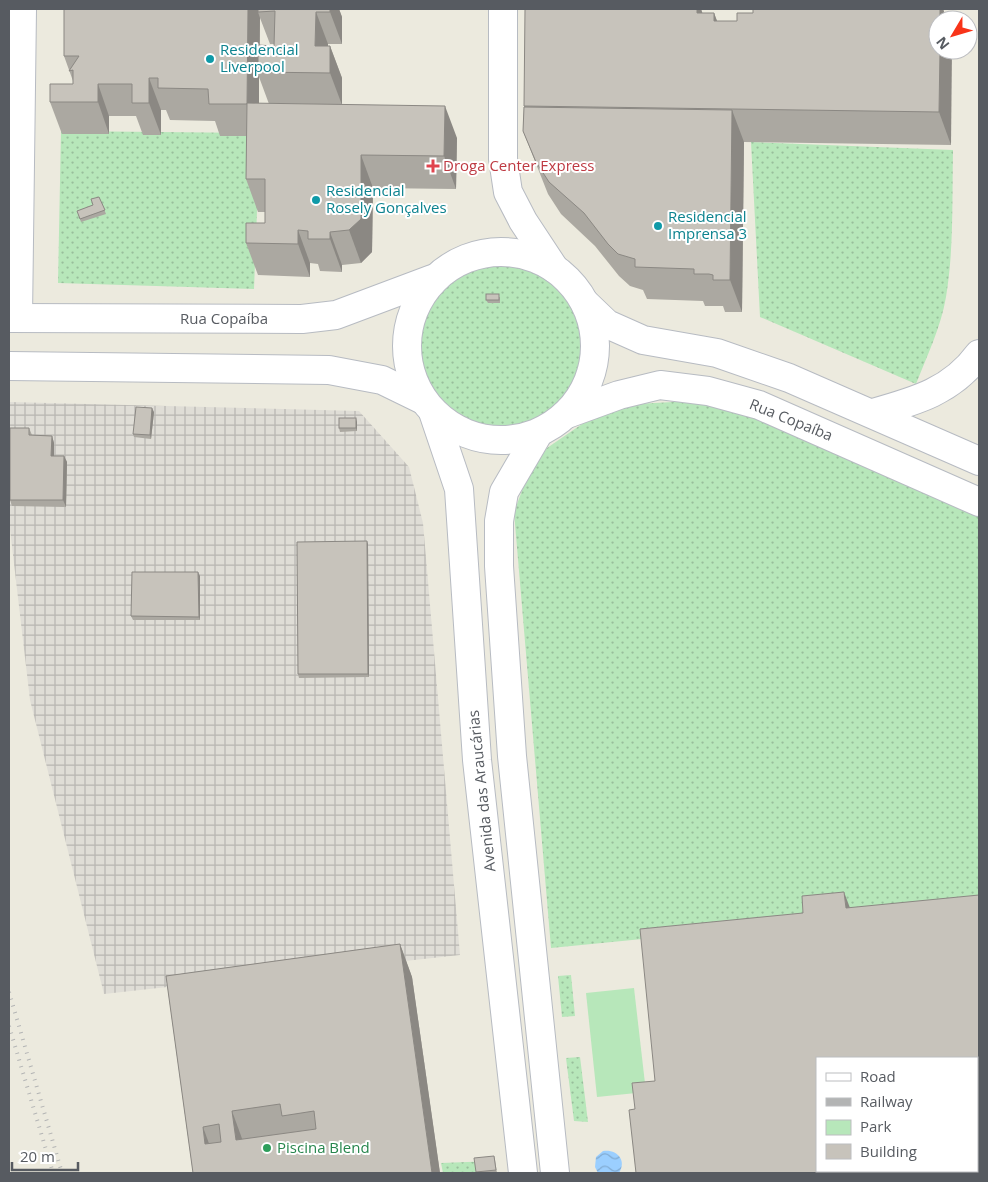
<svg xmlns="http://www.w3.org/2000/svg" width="988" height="1182" viewBox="0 0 988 1182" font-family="'Open Sans',sans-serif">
<defs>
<pattern id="industrial-grid" width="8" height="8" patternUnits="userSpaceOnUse" patternTransform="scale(1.25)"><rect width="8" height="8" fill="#dfddd6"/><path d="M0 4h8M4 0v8" fill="none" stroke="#b8b6b1"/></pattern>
<pattern id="grass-dots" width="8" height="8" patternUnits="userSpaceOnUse" patternTransform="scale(1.25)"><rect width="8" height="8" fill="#b7e7ba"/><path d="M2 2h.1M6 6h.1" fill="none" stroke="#98be9b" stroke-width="1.8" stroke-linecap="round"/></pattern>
<pattern id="water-waves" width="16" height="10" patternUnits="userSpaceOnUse" patternTransform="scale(1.25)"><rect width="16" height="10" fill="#9bcfff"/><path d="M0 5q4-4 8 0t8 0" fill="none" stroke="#81abd2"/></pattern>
</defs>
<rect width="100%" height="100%" fill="#eceade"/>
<polygon fill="url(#industrial-grid)" points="9,402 359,411 409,467 423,523 460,955 104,994 30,700 9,521"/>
<g fill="url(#grass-dots)">
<polygon points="61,131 260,133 254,289 58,283"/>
<path d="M 751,142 L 953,150 C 952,199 954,249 946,297 C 941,327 927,356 916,384 L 760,317 Z"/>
<circle cx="501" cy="345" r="87"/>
<polygon points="692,401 765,418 979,515 979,906 551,948 514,512 529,472 547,448 585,422 636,404"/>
<polygon points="571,975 575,1016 562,1017 558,976"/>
<polygon points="580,1057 588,1122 574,1121 566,1058"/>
<polygon points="494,1161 496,1173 443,1173 441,1163"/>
</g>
<polygon fill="#b7e7ba" points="634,988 646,1092 597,1097 586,993"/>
<path fill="url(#water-waves)" d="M 603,1151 C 617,1149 627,1160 619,1173 L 598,1173 L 595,1167 L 596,1157 Z"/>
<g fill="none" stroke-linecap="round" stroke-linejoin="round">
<g stroke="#b7bbc2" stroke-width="30">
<g id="secondary">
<polyline points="503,9 503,159 508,192 523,221 554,268"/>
<circle cx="501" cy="346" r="94"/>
<polyline points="585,303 607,324 643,340 717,353 789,378 979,461"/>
<polyline points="9,318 302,319 336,315 432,279"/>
<polyline points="18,318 22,9"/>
<polyline points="9,366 329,370 382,380 423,400"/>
<polyline points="433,412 459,489 477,760 523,1173"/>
<path d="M 873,413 C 916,401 952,391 979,354"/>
<polyline points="567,414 619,395 660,385 708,391 759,405 979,502"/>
<polyline points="538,434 504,492 499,521 499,566 512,756 555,1173"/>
</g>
</g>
<use href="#secondary" stroke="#fff" stroke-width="28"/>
<g stroke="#b3b4b4" stroke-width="4" stroke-dasharray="1 6" stroke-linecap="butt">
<polyline points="9,992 62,1173"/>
<polyline points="9,1026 53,1173"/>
</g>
</g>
<g fill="#aba8a1" fill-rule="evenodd">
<path d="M 64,9 L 339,9 L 342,17 L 342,44 L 328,44 L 328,46 L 330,46 L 342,78 L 342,104 L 457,138 L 456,189 L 373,188 L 372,252 L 361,263 L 342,265 L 342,272 L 320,271 L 318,264 L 310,263 L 310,277 L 258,275 L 246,243 L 265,223 L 265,212 L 258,212 L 246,179 L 247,136 L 220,136 L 215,121 L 170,120 L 166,110 L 161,110 L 161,135 L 143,135 L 136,116 L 109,116 L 109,134 L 62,134 L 50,102 L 73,84 L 73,81 L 64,56 ZM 260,18 L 270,44 L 274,44 L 274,46 L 260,45 ZM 259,77 L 269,104 L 259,104 Z"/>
<polygon points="701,9 702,13 714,13 717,21 737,21 753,13 753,9 943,9 947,20 938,20 951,145 744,142 742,312 725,312 723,306 705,306 703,301 647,299 643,290 630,286 619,276 595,246 561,214 548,194 523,131 524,106"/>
<polygon points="99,197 106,214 81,222 77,211 93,205"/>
<polygon points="500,297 500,303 488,303 486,300"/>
<polygon points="154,412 151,439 134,437 133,434"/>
<polygon points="357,422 357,431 340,432 339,428"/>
<polygon points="29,428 32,435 52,436 54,443 54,456 64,456 67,462 66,507 12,506 10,500"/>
<polygon points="368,544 369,677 299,678 298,674"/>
<polygon points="200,576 200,620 133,620 131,616"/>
<polygon points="400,944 412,977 440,1173 193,1173 166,976"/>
<polygon points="494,1156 495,1160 497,1173 476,1173 476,1172"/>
</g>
<g fill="#8b8883">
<polygon points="248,9 260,9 258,12 260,18 259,72 258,72 259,77 259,136 247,104"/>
<polygon points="330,9 339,9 342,17 342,44 330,12"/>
<polygon points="697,9 701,9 709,32 697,13"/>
<polygon points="940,9 943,9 947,20 940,20"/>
<polygon points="316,12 328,44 327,73 315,46"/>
<polygon points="714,13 726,45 714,21"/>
<polygon points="330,46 342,78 342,105 330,73"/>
<polygon points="940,50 952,50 951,145 939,112"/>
<polygon points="149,78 161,110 161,135 149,103"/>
<polygon points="98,84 109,116 109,134 98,102"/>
<polygon points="445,106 457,138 456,189 444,156"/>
<polygon points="732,110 744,142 742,312 730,280"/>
<polygon points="361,155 373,188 372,252 361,263 349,230"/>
<polygon points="298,230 310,263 310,277 298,244"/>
<polygon points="330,232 342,265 342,272 330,239"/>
<polygon points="152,408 154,412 151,439 150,435"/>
<polygon points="356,418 357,422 357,431 356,428"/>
<polygon points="52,436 54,443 54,462 51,456"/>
<polygon points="64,456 67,462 66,507 63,500"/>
<polygon points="367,541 368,544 369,677 368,674"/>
<polygon points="198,572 200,576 200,620 199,617"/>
<polygon points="844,892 856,924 846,908"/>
<polygon points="400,944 412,977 440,1173 432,1173"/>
<polygon points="232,1111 244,1144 236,1140"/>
<polygon points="203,1127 215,1160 205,1144"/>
</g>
<g fill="#c7c3bb" stroke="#8b8883" fill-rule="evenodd">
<polygon points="64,9 248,9 247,104 209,104 208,89 158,88 158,78 149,78 149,103 132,103 132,84 98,84 98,102 50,102 50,84 73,84 73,70 69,71 79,56 64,56"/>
<polygon points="258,9 330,9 330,12 316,12 315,46 330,46 330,73 258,72 258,45 274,46 275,11 258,12"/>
<polygon points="525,9 697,9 697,13 714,13 714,21 737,21 737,13 753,13 753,9 940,9 940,20 938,20 938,50 940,50 939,112 524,106"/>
<polygon points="247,103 445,106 444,156 361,155 361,219 349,230 330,232 330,239 308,239 308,231 298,230 298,244 246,243 246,223 265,223 265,179 246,179"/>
<polygon points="524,107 732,110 730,280 713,280 713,275 709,274 694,274 694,269 635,267 635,259 618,254 608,244 584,213 549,182 536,162 523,131"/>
<polygon points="99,197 105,210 80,219 77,211 93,205 91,199"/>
<rect x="486" y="294" width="13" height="6"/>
<polygon points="136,407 152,408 150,435 133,434"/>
<rect x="339" y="418" width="17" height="10"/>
<polygon points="10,428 29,428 29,435 52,436 51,456 64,456 63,500 10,500"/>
<polygon points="367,541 368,674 298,674 297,542"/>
<polygon points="132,572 198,572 199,617 131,616"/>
<path d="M 844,892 L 846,908 L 979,895 L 979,1173 L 636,1173 L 629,1110 L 635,1109 L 632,1083 L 655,1081 L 640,929 L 803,913 L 802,896 ZM 817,1058 L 977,1058 L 977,1171 L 817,1171 Z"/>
<path d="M 400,944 L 432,1173 L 193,1173 L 166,976 ZM 280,1104 L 282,1116 L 314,1111 L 316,1129 L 236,1140 L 232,1111 ZM 219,1124 L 221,1142 L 205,1144 L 203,1127 Z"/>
<polygon points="494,1156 496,1170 476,1172 474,1158"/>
</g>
<g fill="#0f9aa8" stroke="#fff" stroke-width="2">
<circle cx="210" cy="59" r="5"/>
<circle cx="316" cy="200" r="5"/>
<circle cx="658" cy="226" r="5"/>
</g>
<path fill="#e0444e" stroke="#fff" stroke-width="2" d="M430.5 158.5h5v5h5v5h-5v5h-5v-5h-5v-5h5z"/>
<circle fill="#2e9e5b" stroke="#fff" stroke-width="2" cx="267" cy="1148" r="5"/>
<g text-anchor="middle" stroke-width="4" stroke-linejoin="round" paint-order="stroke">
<g font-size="15" fill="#0d838f" stroke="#fff" text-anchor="start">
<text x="220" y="55">Residencial<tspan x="220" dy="17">Liverpool</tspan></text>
<text x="326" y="196">Residencial<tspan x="326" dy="17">Rosely Gonçalves</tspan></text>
<text x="668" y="222">Residencial<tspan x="668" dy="17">Imprensa 3</tspan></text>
</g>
<g font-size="15" fill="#be3a42" stroke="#fff" text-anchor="start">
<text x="443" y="171">Droga Center Express</text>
</g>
<g font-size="15" fill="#575b61" stroke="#fff">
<text x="224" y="324">Rua Copaíba</text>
<text transform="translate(791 420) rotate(22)" y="5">Rua Copaíba</text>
<text transform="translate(482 791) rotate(-96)" y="5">Avenida das Araucárias</text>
</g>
<g font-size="15" fill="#27864d" stroke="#fff" text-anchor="start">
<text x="277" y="1153">Piscina Blend</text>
</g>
</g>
<rect width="988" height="1182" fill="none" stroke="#575b61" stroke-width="20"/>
<rect x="816" y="1057" width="162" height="115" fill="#ffffff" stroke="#bcbdc0"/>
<rect x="826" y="1073" width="25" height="8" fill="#ffffff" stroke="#bcbdc0"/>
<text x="860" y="1082" font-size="15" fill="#575b61">Road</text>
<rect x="826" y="1098" width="25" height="8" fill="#b3b4b4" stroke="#bcbdc0"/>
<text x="860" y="1107" font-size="15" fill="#575b61">Railway</text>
<rect x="826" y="1120" width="25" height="15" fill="#b7e7ba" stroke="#bcbdc0"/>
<text x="860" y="1132" font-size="15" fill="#575b61">Park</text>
<rect x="826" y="1144" width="25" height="15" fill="#c7c3bb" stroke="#bcbdc0"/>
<text x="860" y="1157" font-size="15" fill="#575b61">Building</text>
<g transform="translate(953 35) rotate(232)"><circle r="24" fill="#ffffff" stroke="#bcbdc0"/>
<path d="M0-4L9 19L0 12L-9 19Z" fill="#f83419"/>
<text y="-8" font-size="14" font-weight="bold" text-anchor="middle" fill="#575b61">N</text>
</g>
<path d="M12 1162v8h66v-8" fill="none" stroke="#575b61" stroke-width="2.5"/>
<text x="20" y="1162" font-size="15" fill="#575b61" stroke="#ffffff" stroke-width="4" paint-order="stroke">20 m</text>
</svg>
